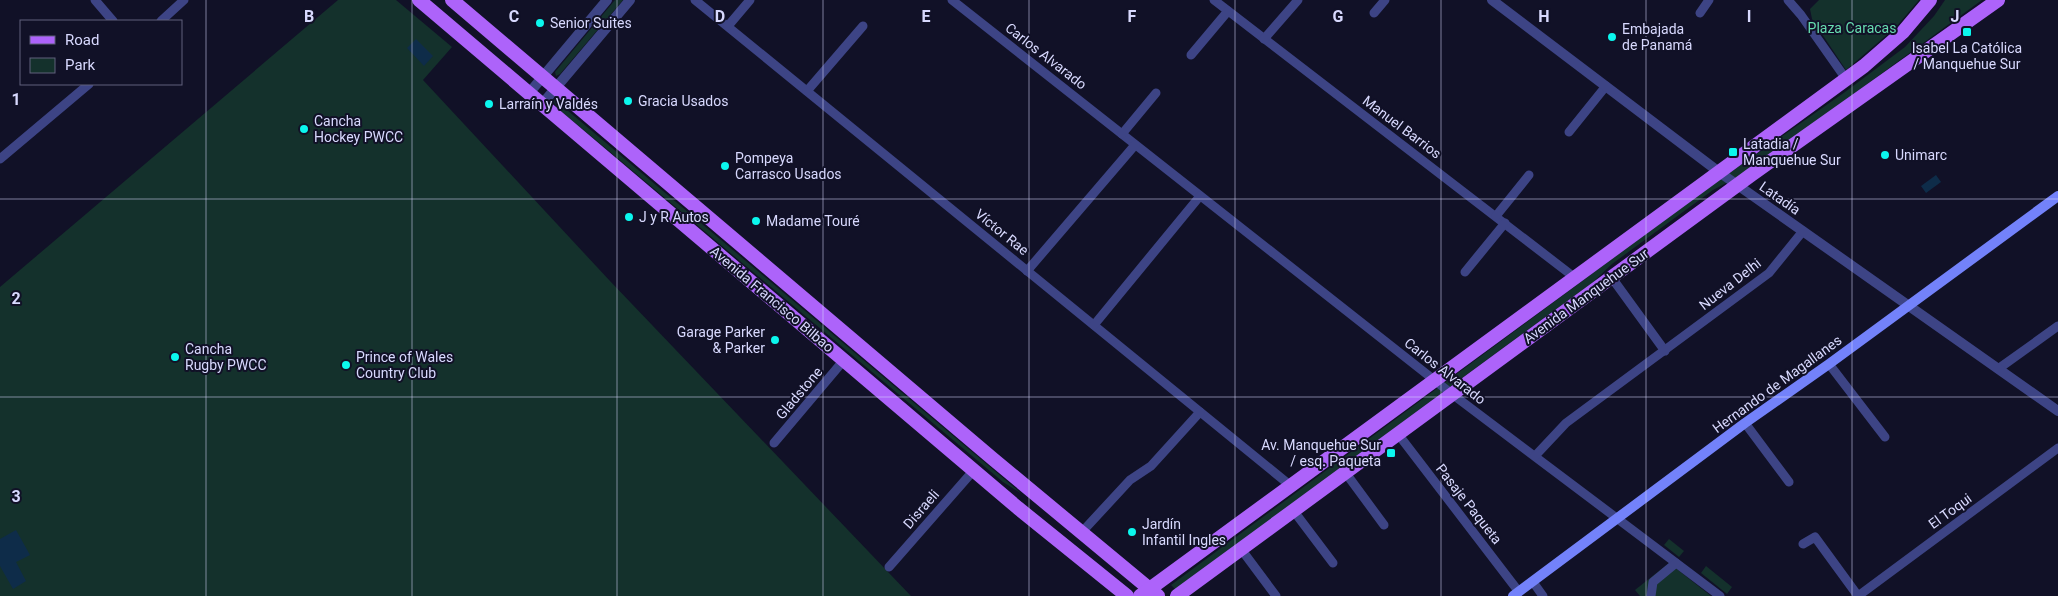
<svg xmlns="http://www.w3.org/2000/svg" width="2058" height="596" viewBox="0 0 2058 596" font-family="Roboto,sans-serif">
<rect width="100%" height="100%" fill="#111127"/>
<g fill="#14312c">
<polygon points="338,0 396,0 452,47 423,80 610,281 911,596 0,596 0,287"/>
<polygon points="615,0 623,0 560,74 556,76 555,72"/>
<polygon points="1819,0 1919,0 1896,27 1846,70 1812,19 1810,9"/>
<path d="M 1945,0 L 1982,0 L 1747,172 L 1713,190 L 1612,264 L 1592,283 C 1452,384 1315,488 1176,590 L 1171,585 L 1711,186 L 1845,92 L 1905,47 L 1934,16 Z"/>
<polygon points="554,99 1022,494 1003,482 603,146 557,108 553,100"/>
<polygon points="1669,539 1684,551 1679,557 1664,545"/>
<polygon points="1669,563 1711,596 1640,596 1635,590"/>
<polygon points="1706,566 1732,587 1727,594 1701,573"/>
</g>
<g fill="#0e2c49">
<polygon points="416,39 433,56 424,66 407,48"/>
<polygon points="1936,175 1941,182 1926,193 1921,186"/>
<polygon points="16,530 30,555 16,562 26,581 13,589 0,566 0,539"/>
</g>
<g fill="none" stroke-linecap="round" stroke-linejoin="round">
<g stroke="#3d4485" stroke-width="9">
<polyline points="95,0 113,21"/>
<polyline points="695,0 1291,486"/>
<polyline points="952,0 1452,394 1720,596"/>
<polyline points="1214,0 1574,277"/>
<polyline points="1788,0 1801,15 1846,79"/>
<polyline points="1374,13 1385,0"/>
<polyline points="1700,13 1709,0"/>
<polyline points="161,21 184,0"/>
<polyline points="728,26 750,0"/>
<polyline points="1264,39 1298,0"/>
<polyline points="1191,55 1228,11"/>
<polyline points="807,91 863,26"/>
<polyline points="1569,132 1606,86"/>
<polyline points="1122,134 1156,93"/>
<polyline points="0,159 89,84"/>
<polyline points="1496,216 1529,175"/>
<polyline points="1027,271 1135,145"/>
<polyline points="1465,272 1505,223"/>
<polyline points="1612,278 1665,351"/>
<polyline points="1094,325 1200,196"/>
<polyline points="1829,364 1885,437"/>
<polyline points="1998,369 2058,326"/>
<polyline points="1745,423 1789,482"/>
<polyline points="1398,434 1519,592"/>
<polyline points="774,443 844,360"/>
<polyline points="1535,456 1566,423 1769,273 1803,231"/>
<polyline points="1345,472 1384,525"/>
<polyline points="1293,510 1333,563"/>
<polyline points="1081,533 1130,480 1151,466 1200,412"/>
<polyline points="1803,544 1815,537 1858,596"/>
<polyline points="1241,549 1276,596"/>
<polyline points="889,567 974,470"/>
<polyline points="1533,582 1543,596"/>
<polyline points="1651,596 1653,582 1676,563"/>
<polyline points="1858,596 2058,448"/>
</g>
<g stroke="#3d4485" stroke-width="10">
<polyline points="1492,0 1719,172 2058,411"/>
<polyline points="530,92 607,0"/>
<polyline points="543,103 630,0"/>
</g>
<polyline stroke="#7382fa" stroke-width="10" points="1513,596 1745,423 1829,364 2058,196"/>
<g stroke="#ad63fa" stroke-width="14">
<polyline points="419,0 1018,508 1127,596"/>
<polyline points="452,0 993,459 1158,596"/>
<polyline points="1140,596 1864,66 1903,32 1930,0"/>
<polyline points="1177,596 1751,175 1998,0"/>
</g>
</g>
<path fill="none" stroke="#d8d9fe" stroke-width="1" stroke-opacity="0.55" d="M 206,0 L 206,596M 412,0 L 412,596M 617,0 L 617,596M 823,0 L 823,596M 1029,0 L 1029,596M 1235,0 L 1235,596M 1441,0 L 1441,596M 1646,0 L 1646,596M 1852,0 L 1852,596M 0,199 L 2058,199M 0,397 L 2058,397"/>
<g fill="#0bf7ee" stroke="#111127" stroke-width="2">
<circle cx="540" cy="23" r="5"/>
<rect x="1962" y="27" width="10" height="10" rx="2.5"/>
<circle cx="1612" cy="37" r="5"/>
<circle cx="628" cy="101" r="5"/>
<circle cx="489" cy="104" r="5"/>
<circle cx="304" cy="129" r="5"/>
<rect x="1728" y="147" width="10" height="10" rx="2.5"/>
<circle cx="1885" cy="155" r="5"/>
<circle cx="725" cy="166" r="5"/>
<circle cx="629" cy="217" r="5"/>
<circle cx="756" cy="221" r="5"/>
<circle cx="775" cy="340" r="5"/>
<circle cx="175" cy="357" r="5"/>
<circle cx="346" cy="365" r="5"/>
<rect x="1386" y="448" width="10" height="10" rx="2.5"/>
<circle cx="1132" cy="532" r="5"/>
</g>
<g text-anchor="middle" stroke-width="4" stroke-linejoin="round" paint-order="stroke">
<g font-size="14" fill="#d8d9fe" stroke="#111127" text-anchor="start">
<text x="550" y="28">Senior Suites</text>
<text x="1622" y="34">Embajada<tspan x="1622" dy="16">de Panamá</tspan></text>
<text x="1967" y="53" text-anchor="middle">Isabel La Católica<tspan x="1967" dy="16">/ Manquehue Sur</tspan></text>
<text x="638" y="106">Gracia Usados</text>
<text x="499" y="109">Larraín y Valdés</text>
<text x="314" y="126">Cancha<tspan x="314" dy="16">Hockey PWCC</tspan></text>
<text x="1743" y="149">Latadia /<tspan x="1743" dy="16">Manquehue Sur</tspan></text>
<text x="1895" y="160">Unimarc</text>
<text x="735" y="163">Pompeya<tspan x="735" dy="16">Carrasco Usados</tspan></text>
<text x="639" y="222">J y R Autos</text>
<text x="766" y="226">Madame Touré</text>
<text x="765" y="337" text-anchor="end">Garage Parker<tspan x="765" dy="16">&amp; Parker</tspan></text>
<text x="185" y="354">Cancha<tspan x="185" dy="16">Rugby PWCC</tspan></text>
<text x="356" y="362">Prince of Wales<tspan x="356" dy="16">Country Club</tspan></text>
<text x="1381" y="450" text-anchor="end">Av. Manquehue Sur<tspan x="1381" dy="16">/ esq. Paqueta</tspan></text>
<text x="1142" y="529">Jardín<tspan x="1142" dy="16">Infantil Ingles</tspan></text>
</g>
<g font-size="14" fill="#66dcaf" stroke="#111127">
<text x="1852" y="33">Plaza Caracas</text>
</g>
<g font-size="14" fill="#d8d9fe" stroke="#111127">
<text transform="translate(1046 56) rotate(38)" y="5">Carlos Alvarado</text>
<text transform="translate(1402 127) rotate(37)" y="5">Manuel Barrios</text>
<text transform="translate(1780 198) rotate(35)" y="5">Latadía</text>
<text transform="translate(1002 232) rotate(39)" y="5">Víctor Rae</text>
<text transform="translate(1730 284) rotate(-38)" y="5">Nueva Delhi</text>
<text transform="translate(1586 296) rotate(-36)" y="5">Avenida Manquehue Sur</text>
<text transform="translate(772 299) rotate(40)" y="5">Avenida Francisco Bilbao</text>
<text transform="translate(1445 371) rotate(38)" y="5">Carlos Alvarado</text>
<text transform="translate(1777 384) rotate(-36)" y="5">Hernando de Magallanes</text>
<text transform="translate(799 393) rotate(-50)" y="5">Gladstone</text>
<text transform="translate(1469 504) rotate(52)" y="5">Pasaje Paqueta</text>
<text transform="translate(921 509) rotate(-49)" y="5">Disraeli</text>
<text transform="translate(1950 511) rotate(-36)" y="5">El Toqui</text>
</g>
</g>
<g font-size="16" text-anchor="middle" font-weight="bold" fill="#d8d9fe" stroke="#111127" stroke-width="4" stroke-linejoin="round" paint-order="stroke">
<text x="309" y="22">B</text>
<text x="514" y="22">C</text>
<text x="720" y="22">D</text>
<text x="926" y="22">E</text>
<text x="1132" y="22">F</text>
<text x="1338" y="22">G</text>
<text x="1544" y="22">H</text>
<text x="1749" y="22">I</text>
<text x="1955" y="22">J</text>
<text x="16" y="105">1</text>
<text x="16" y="304">2</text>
<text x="16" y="502">3</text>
</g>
<rect x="20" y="20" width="162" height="65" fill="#111127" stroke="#61617d"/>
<rect x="30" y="36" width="25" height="8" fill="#ad63fa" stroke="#61617d"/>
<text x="65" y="45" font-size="15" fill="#d8d9fe">Road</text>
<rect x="30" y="58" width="25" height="15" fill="#14312c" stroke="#61617d"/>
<text x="65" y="70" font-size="15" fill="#d8d9fe">Park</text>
</svg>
